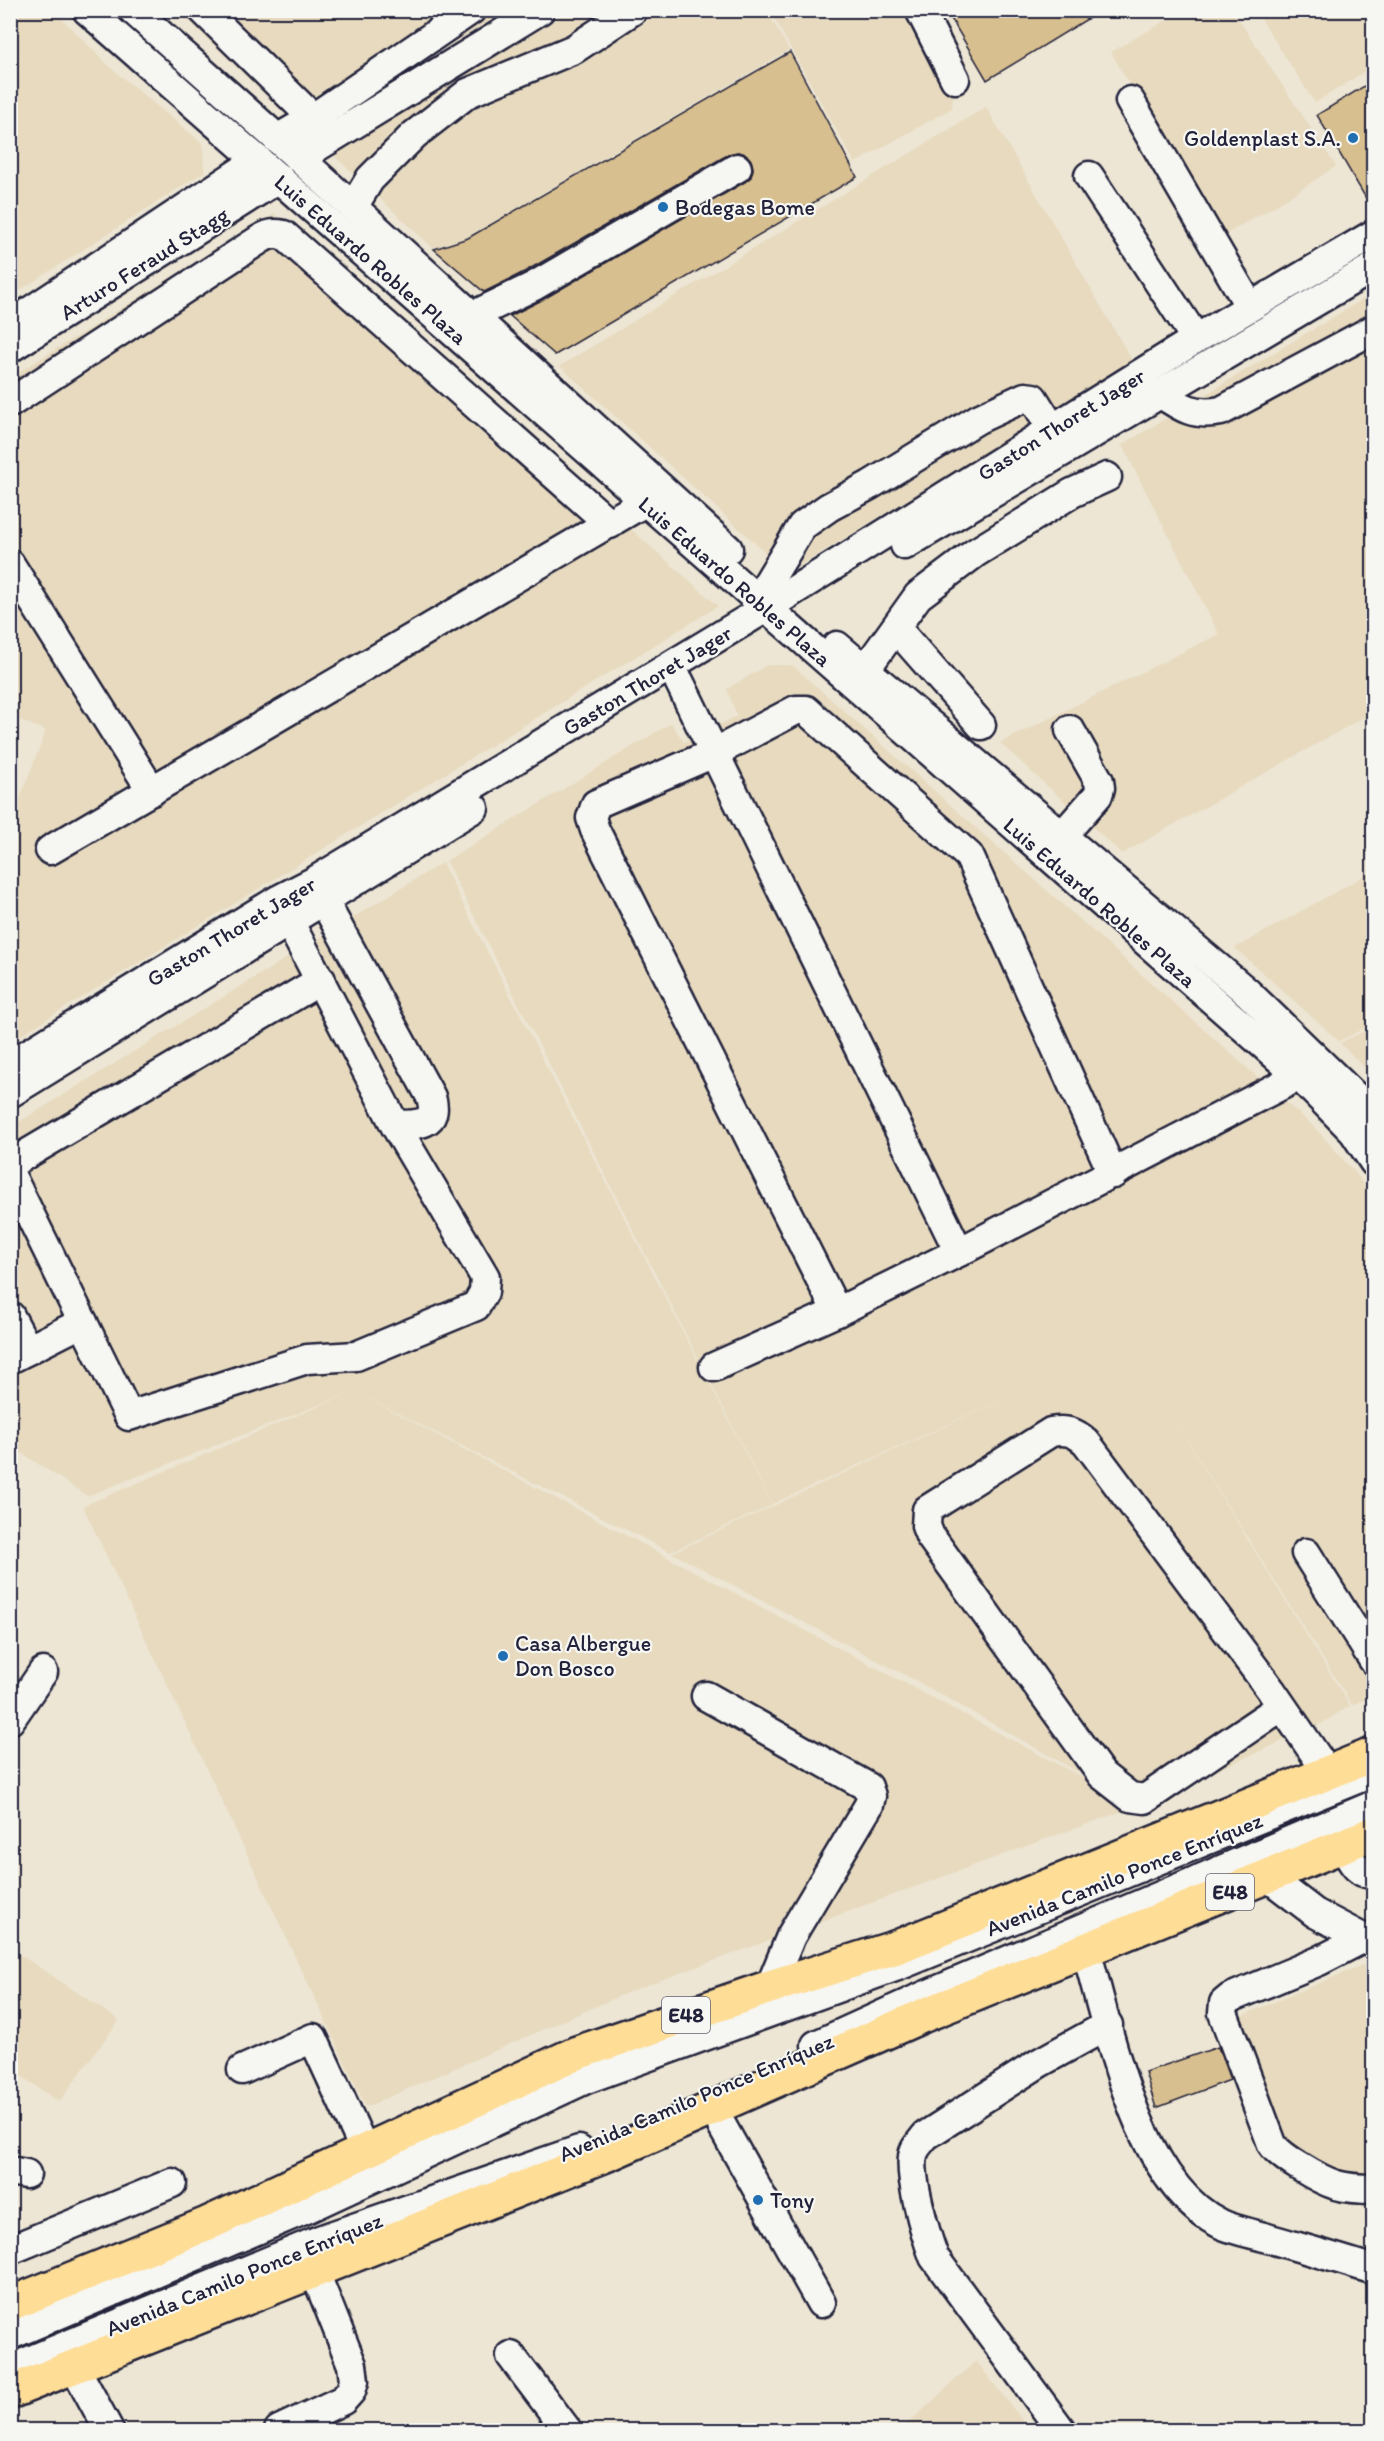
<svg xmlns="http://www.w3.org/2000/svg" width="1384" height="2441" viewBox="0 0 1384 2441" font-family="Itim,sans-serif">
<rect width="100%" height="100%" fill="#ede6d4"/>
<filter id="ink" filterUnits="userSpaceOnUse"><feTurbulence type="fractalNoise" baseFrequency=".0167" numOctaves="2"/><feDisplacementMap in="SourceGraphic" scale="12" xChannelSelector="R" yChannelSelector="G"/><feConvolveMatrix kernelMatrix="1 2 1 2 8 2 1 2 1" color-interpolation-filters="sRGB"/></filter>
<g filter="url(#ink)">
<g fill="#e7dabf">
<polygon points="11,10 54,11 110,67 203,144 204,172 11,296"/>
<polygon points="179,11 506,11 304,133"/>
<polygon points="569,11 767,11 789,50 467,237 433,248 331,153 345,140"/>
<polygon points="770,11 916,11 955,79 952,108 855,163"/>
<polygon points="1183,11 1233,11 1336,166 1280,203 1217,239 1111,52"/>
<polygon points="1256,11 1362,11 1373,28 1373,66 1315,103"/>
<polygon points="986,107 1133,362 788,573 560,366"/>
<polygon points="274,214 718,606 11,1041 10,824 46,731 11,716 11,377"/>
<polygon points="1373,293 1373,712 1122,854 1000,743 1219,634 1122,445"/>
<polygon points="767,665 792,665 1315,1128 1359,1177 1373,1203 1373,1696 1352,1705 1152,1384 1350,1706 1317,1726 1150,1800 1130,1801 915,1680 672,1553 1043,1381 772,1504 446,861 671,723 684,742 737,716 727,689"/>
<polygon points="442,863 772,1505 670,1552 356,1392 1136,1806 631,1991 366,2107 83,1506 355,1391 87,1496 11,1446 11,1127"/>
<polygon points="1373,871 1373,1024 1339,1041 1235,948"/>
<polygon points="1373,1027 1373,1076 1340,1043"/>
<polygon points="10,1948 119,2020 59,2102 11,2069"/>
<polygon points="1372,1961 1373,2174 1345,2175 1274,2135 1227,2022"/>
<polygon points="976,2361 1030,2430 901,2430"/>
</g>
<g fill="#d8bf8f" stroke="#22223b" stroke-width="1.5">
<polygon points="946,10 1102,10 987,80"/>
<polygon points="790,52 857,177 555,355 510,316 542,300 745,182 751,177 753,169 751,160 746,154 738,152 729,154 526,271 484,292 434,249 468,238"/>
<polygon points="1374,80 1374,212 1317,115"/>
<polygon points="1218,2047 1230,2080 1156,2108 1145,2072"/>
</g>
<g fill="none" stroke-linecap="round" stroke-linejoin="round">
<g stroke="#22223b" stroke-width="33">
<g id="minor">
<polyline points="87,10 1299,1076 1354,1132 1374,1162"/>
<polyline points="133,10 299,158 728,549"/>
<polyline points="203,10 313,118"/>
<polyline points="920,10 955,79"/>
<polyline points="1130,101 1250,307"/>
<polyline points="277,139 313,118 471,10"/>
<polyline points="299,158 540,10"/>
<polyline points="1089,176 1196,339"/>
<polyline points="353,207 370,179 414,135 468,93 574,49 633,10"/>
<polyline points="20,318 258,160"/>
<polyline points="460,327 472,316 534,286 737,168"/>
<polyline points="10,348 279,178"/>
<path d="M 1160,393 C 1182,408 1194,416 1221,411 L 1374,329"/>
<path d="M 10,403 L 259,240 C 268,234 273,233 284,235 L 610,524"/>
<polyline points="905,545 1374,267"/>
<polyline points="10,564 152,791"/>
<polyline points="767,584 802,526 829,507 870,485 978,419 1025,397 1033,398 1053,430"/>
<polyline points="896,628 981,725"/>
<polyline points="837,646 1247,992 1362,1103 1374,1117"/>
<polyline points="865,670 918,596 975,553 1072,493 1107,477"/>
<polyline points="679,681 959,1252"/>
<polyline points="1062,836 1098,795 1100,788 1099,781 1070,730"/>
<polyline points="50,850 645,502"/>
<path d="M 314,883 L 431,1097 C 440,1126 416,1125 395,1125"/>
<polyline points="10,1065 278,900 313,882 766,608 1196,339 1374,234"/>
<polyline points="10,1093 474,808"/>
<polyline points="10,1164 321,980"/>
<polyline points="10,1174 129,1416 307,1359 356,1356 476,1306 484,1292 485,1277 395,1125 280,904"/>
<polyline points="837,1312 595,830 591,818 596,804 714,753 796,710 806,710 969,856 1113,1174"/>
<polyline points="10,1316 28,1350"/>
<polyline points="10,1359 83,1322"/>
<polyline points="714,1367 837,1312 959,1252 1299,1076"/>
<polyline points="1306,1553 1374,1661"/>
<polyline points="706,1696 868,1787 871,1796 869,1805 791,1936 770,1987"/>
<path d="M 1282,1706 L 1145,1799 L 1130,1797 L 1102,1775 L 930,1536 L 926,1526 L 927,1510 L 1051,1432 C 1066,1429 1075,1432 1086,1442 L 1271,1690 L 1328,1773"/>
<polyline points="10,1720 43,1672"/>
<path d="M 1343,1846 C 1350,1857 1357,1877 1374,1873"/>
<polyline points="1268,1877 1315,1913 1374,1944"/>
<path d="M 1364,1938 L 1319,1961 L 1230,1998 L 1224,2003 L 1223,2013 L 1272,2144 C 1280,2157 1320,2180 1336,2185 C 1347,2188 1361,2189 1374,2189"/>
<path d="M 1086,1950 C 1110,2032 1137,2184 1221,2224 C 1234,2230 1250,2233 1264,2237 C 1301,2248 1338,2258 1374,2270"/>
<polyline points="816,2045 915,2000 1374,1805"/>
<polyline points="242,2070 313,2038 365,2151"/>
<polyline points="722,2126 821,2303"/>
<polyline points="10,2171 26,2174"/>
<polyline points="10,2250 172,2183"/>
<polyline points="10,2335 306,2209 586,2079 903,1964 1374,1772"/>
<polyline points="511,2356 567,2430"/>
<polyline points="10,2369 322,2239 579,2150"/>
<polyline points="79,2375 109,2430"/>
<polyline points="279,2430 343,2400 351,2391 354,2381 352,2365 320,2285"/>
<path d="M 1061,2430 L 934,2257 C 926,2236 907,2172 914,2152 C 916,2146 922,2141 925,2136 L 1039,2063 L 1108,2025"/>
</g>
</g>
<g stroke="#22223b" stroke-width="38">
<g id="major">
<polyline points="10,2304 207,2224 577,2053 770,1987 897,1947 1374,1754"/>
<polyline points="10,2392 613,2152 922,2016 1374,1833"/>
</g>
</g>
<use href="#minor" stroke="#f6f6f2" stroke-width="28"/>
<use href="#major" stroke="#fedd96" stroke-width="33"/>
</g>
</g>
<g fill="#1f6fb2" stroke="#f6f6f2" stroke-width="2">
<circle cx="1353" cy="138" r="6"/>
<circle cx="663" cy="207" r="6"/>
<circle cx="503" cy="1656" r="6"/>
<circle cx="758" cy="2200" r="6"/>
</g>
<g text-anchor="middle" stroke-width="4.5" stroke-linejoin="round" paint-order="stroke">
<g fill="#f6f6f2" stroke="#626272" stroke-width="1.5">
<rect x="1206" y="1874" width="48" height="36" rx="4.5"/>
<rect x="662" y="1997" width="48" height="36" rx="4.5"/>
</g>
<g font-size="21" font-weight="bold" fill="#22223b">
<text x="1230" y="1899">E48</text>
<text x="686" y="2022">E48</text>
</g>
<g font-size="22" fill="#22223b" stroke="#f6f6f2" text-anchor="start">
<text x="1341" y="146" text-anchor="end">Goldenplast S.A.</text>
<text x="675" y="215">Bodegas Bome</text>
<text x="515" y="1651">Casa Albergue<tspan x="515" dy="25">Don Bosco</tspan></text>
<text x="770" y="2208">Tony</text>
</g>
<g font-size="22" fill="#22223b" stroke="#f6f6f2">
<text transform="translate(371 259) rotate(41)" y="8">Luis Eduardo Robles Plaza</text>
<text transform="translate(144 263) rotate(-32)" y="8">Arturo Feraud Stagg</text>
<text transform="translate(1061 424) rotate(-32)" y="8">Gaston Thoret Jager</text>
<text transform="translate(735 581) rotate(41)" y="8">Luis Eduardo Robles Plaza</text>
<text transform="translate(647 680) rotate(-31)" y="8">Gaston Thoret Jager</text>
<text transform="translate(1100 902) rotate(41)" y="8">Luis Eduardo Robles Plaza</text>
<text transform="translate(231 931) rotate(-31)" y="8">Gaston Thoret Jager</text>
<text transform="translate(1124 1874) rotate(-22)" y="8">Avenida Camilo Ponce Enríquez</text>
<text transform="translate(696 2097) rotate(-23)" y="8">Avenida Camilo Ponce Enríquez</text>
<text transform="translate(244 2274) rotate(-22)" y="8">Avenida Camilo Ponce Enríquez</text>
</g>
</g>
<rect width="1384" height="2441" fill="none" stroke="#f6f6f2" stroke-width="36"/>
<rect x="18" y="18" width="1348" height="2405" fill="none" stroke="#22223b" stroke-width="2" filter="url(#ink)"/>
</svg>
